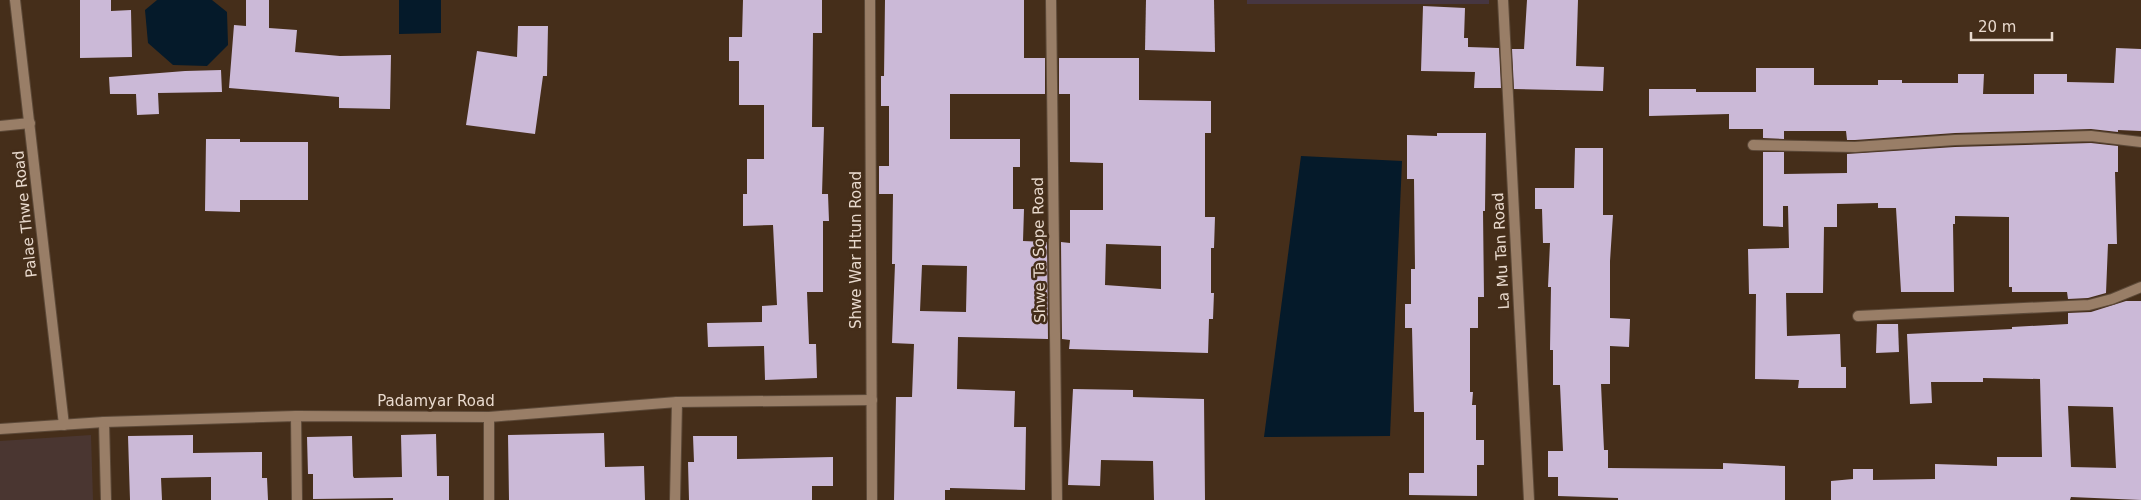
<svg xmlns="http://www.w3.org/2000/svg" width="2141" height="500" viewBox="0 0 2141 500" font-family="'DejaVu Sans',sans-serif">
<rect width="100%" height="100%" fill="#452e1a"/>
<rect fill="#463641" x="1247" y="0" width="242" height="4"/>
<polygon fill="#4a3631" points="91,435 93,500 0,500 0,441"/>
<g fill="#051a2a">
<polygon points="157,0 212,0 227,12 228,45 207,66 173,65 148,43 145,10"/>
<polygon points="399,0 441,0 441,33 399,34"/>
<polygon points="1301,156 1402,161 1390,436 1264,437"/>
</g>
<g fill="#cbb9d7" fill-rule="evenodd">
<polygon points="80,0 111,0 111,11 131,10 132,57 80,58"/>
<polygon points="246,0 269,0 269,28 297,30 295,52 340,56 391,55 390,109 339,108 339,97 229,88 234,25 246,26"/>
<polygon points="743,0 822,0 822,33 813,33 812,127 824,127 822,194 828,194 829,221 823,221 823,292 807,292 809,344 816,344 817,378 765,380 764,346 708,347 707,323 762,322 762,306 777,305 773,225 743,226 743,194 747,194 747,159 764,159 764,105 739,105 739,61 729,61 729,37 742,37"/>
<path d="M 885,0 L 1024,0 L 1024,58 L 1045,58 L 1045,94 L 950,94 L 950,139 L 1020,139 L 1020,167 L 1013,167 L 1013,209 L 1024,209 L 1023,241 L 1047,242 L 1048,339 L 958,337 L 957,389 L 1015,391 L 1014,427 L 1026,427 L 1025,490 L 950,488 L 950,490 L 945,490 L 945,500 L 894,500 L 896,397 L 912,397 L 914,344 L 892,343 L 895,264 L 892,264 L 893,194 L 879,194 L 879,166 L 889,166 L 889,106 L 881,106 L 881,76 L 884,76 ZM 922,265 L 967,266 L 966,312 L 920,311 Z"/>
<polygon points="1146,0 1214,0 1215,52 1145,50"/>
<polygon points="1527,0 1578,0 1576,66 1604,67 1603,91 1514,89 1512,49 1524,49"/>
<polygon points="1423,6 1465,8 1464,38 1468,38 1468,47 1499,48 1501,88 1474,88 1475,72 1421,71"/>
<polygon points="518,26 548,26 547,76 543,76 535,134 466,125 477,51 517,57"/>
<polygon points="2116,48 2141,49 2141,131 2118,130 2118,132 2091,129 1955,133 1855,140 1847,140 1846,131 1784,131 1784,139 1763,138 1763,129 1729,129 1729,114 1649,116 1649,89 1696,89 1696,92 1756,92 1756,68 1814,68 1814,85 1878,85 1878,80 1902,80 1902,83 1958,83 1958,74 1984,74 1983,94 2034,94 2034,74 2067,74 2067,82 2114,83"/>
<path d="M 1059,58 L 1139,58 L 1139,100 L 1211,101 L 1211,133 L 1205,133 L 1205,217 L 1215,217 L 1214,248 L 1211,248 L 1211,293 L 1214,293 L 1213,319 L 1209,319 L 1208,353 L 1069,349 L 1070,340 L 1062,339 L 1061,242 L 1070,243 L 1070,210 L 1103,210 L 1103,163 L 1070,162 L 1070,94 L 1059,94 ZM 1106,244 L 1161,246 L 1161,289 L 1105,285 Z"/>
<polygon points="221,70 222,92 158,93 159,114 137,115 136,94 110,94 109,77 185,71"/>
<polygon points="1437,133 1486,133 1485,211 1483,211 1484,297 1478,297 1478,328 1470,328 1470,392 1473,392 1472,405 1476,405 1476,440 1484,440 1484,465 1477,465 1477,496 1409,495 1409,473 1424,473 1424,412 1414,412 1412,328 1405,328 1405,304 1411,304 1411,269 1415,269 1414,179 1407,179 1407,135 1437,136"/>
<polygon points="206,139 240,139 240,142 308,142 308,200 240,200 240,212 205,211"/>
<polygon points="2091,143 2118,146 2118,172 2115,172 2117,244 2108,244 2106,293 2088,298 2068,299 2067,292 2012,292 2012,287 2009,287 2009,217 1955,216 1955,224 1953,224 1954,292 1901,292 1896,208 1878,208 1878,203 1837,204 1837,227 1824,227 1823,293 1786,293 1787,336 1840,334 1841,367 1846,367 1846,388 1798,388 1799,380 1755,379 1756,294 1749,294 1748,249 1789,248 1788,206 1783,206 1783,227 1763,226 1763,152 1784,152 1784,174 1847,173 1847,154 1955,147"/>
<polygon points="1575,148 1603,148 1603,215 1613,215 1610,261 1610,318 1630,319 1629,347 1610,346 1610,384 1601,384 1604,450 1608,450 1608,468 1723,469 1723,463 1785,466 1785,500 1618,500 1618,498 1558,496 1558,477 1548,477 1548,451 1563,451 1560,385 1553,385 1553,350 1550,350 1551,287 1548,287 1550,243 1543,243 1542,209 1535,209 1535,188 1574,188"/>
<path d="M 2126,301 L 2141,301 L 2141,500 L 2071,497 L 2070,500 L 1831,500 L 1831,481 L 1853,479 L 1853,469 L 1873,469 L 1873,480 L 1935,479 L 1935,464 L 1997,466 L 1997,457 L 2042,457 L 2040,379 L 1983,378 L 1983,382 L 1931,382 L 1932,403 L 1910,404 L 1907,334 L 2012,329 L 2012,327 L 2068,324 L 2068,313 L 2091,312 ZM 2068,406 L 2113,407 L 2116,468 L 2071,467 Z"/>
<polygon points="1877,324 1898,324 1899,352 1876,353"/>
<polygon points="1073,389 1133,390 1133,397 1204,399 1205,500 1154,500 1153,461 1101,460 1100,486 1068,485"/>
<polygon points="604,433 605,467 644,466 645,500 509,500 508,435"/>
<polygon points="436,434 437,476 449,476 449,500 393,500 393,498 313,499 313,474 308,474 307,437 352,436 353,476 354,478 402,477 401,435"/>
<polygon points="193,435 193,453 262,452 262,478 267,478 268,500 211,500 211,477 161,478 162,500 130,500 128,436"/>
<polygon points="693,436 737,436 737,459 833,457 833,486 812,486 812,500 689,500 688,462 694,462"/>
</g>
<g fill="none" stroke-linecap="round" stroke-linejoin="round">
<g stroke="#5c4938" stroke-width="12">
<g id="street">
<polyline points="15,0 64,425"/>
<polyline points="870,0 872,500"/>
<polyline points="1051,0 1057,500"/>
<polyline points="1503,0 1529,500"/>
<polyline points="0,126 30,123"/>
<polyline points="1753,145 1855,147 1955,140 2091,136 2141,142"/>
<polyline points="1858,316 2089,305 2112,299 2141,287"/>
<polyline points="296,416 297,500"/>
<polyline points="104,422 106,500"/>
<polyline points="0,429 104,422 296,416 489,417 677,402 872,400"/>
<polyline points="489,500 489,417"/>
<polyline points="675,500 677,402"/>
</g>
</g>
<use href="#street" stroke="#997e67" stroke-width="10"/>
</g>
<g text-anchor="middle" stroke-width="5" stroke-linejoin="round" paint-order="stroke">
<g font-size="15" fill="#e8d9cd" stroke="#452e1a">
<text transform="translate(25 214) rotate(-96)" y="5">Palae Thwe Road</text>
<text transform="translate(856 250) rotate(-90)" y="5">Shwe War Htun Road</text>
<text transform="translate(1039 250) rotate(-91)" y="5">Shwe Ta Sope Road</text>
<text transform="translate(1501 251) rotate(-93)" y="5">La Mu Tan Road</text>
<text x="436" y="406">Padamyar Road</text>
</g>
</g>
<path d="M1971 32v8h81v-8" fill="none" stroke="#e8d9cd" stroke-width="2.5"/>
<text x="1978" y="32" font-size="15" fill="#e8d9cd" stroke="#452e1a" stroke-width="4" paint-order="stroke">20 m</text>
</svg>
